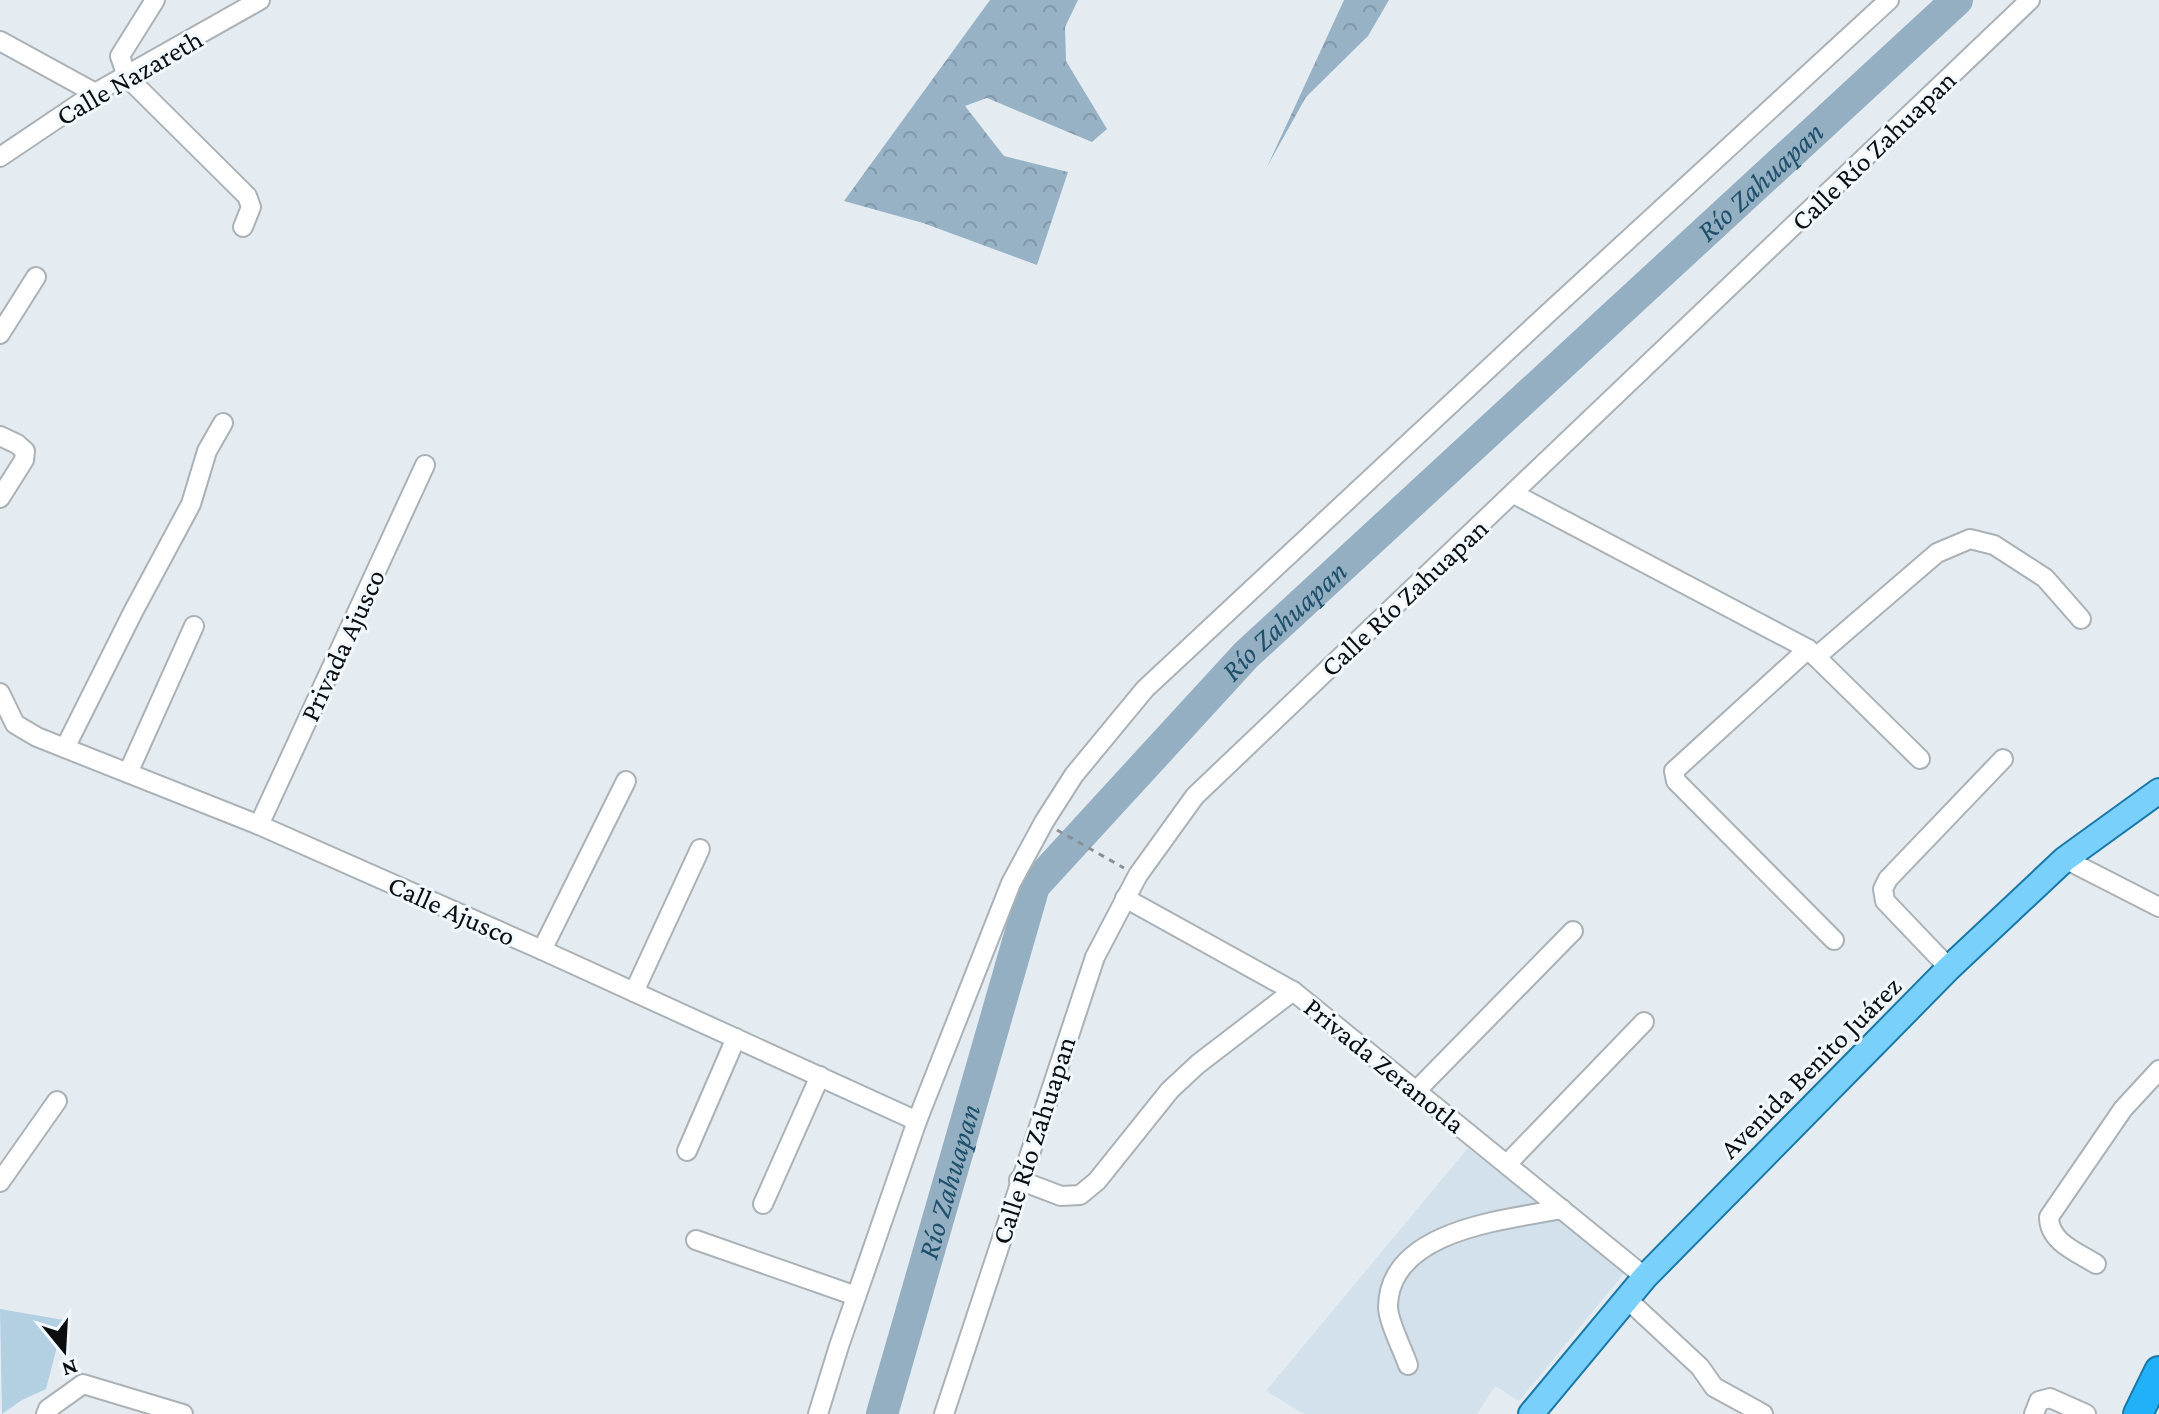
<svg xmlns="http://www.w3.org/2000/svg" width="2159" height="1414" viewBox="0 0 2159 1414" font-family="'Crimson Pro',serif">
<defs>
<pattern id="forest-crowns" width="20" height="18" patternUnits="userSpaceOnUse" patternTransform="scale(2)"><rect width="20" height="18" fill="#97b2c5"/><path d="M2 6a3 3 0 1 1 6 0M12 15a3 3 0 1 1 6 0" fill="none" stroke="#8198a8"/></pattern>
</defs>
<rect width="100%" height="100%" fill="#e4ecf1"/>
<polygon fill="#d2e1eb" points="1468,1148 1625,1272 1519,1401 1495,1386 1477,1414 1304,1414 1266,1391"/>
<g fill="url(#forest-crowns)">
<polygon points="990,0 1078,0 1065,27 1066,61 1107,129 1092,142 987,98 965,106 1004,156 1068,172 1037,265 923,223 844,201"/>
<polygon points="1344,0 1389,0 1368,36 1306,97 1267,167"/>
</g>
<polygon fill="#b3cfe2" points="0,1309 64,1320 46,1389 22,1400 2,1414"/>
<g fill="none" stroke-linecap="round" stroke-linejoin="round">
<path stroke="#94afc2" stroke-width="32" id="s1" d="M 882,1414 L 1034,886 L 1246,655 L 1957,0"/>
<g stroke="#abb2b7" stroke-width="22">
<g id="minor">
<polyline points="155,0 120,56 127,77 247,196 251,207 243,227"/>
<polyline points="0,41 95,93"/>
<polyline points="0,157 95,93 260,0"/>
<polyline points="0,334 36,277"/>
<polyline points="0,436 17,444 25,451 24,460 0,498"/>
<polyline points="1514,494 1808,649 1920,759"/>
<polyline points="1808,649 1674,771 1676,781 1834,940"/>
<polyline points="1816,657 1937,553 1970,539 1994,545 2045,578 2081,619"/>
<polyline points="0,693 15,724 37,737 259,825 542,950 917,1121"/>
<polyline points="65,748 133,612 191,504 207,451 223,423"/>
<polyline points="128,773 194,626"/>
<polyline points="259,825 425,465"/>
<polyline points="2065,859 2159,907"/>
<polyline points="1125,898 1293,991 1645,1277"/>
<polyline points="542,950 626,781"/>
<polyline points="1949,968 1885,901 1883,889 1888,879 2003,759"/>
<polyline points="634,992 700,849"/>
<polyline points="1416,1091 1573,931"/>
<polyline points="687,1151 736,1038"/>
<polyline points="1507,1164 1644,1022"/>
<polyline points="1019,1180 1061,1196 1080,1195 1097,1181 1170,1090 1198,1064 1293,991"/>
<polyline points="0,1182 57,1101"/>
<polyline points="763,1204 820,1076"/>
<polyline points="696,1240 856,1296"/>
<path d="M 2096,1264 C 2077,1252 2049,1242 2049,1217 L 2123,1109 L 2159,1070"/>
<polyline points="1627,1299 1700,1367 1714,1387 1763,1414"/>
<path d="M 1408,1365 C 1403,1350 1388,1321 1388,1307 C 1389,1230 1504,1220 1562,1209"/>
<polyline points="46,1414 48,1409 83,1384 183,1414"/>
<polyline points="818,1414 839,1346 917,1121 1011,883 1044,822 1074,775 1145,689 1544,317 1889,0"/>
<polyline points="944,1414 1095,957 1138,875 1195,796 2030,0"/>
<polyline points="2034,1414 2039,1401 2050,1398 2086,1414"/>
</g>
</g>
<g stroke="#1978a7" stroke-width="28">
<polyline id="major" points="1531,1414 1645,1277 1949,968 2065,859 2159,791"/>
</g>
<g stroke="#1978a7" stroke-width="32">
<polyline id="highway" points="2138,1414 2159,1371"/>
</g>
<polyline stroke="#8a9093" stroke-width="3" stroke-dasharray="6 6" stroke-linecap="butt" points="1057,830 1124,868"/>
<use href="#minor" stroke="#fff" stroke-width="18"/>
<use href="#major" stroke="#79d0fb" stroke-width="24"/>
<use href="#highway" stroke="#20b1f8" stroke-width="28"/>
</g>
<g text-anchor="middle" stroke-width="6" stroke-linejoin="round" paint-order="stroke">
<g font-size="28" fill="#0c0e10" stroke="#f1f9ff">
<text transform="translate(129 77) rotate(-30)" y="10">Calle Nazareth</text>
<text transform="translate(1873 150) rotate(-44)" y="10">Calle Río Zahuapan</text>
<text transform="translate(1404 597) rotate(-43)" y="10">Calle Río Zahuapan</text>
<text transform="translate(342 645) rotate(-65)" y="10">Privada Ajusco</text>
<text transform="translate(452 910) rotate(24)" y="10">Calle Ajusco</text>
<text transform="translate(1385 1065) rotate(39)" y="10">Privada Zeranotla</text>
<text transform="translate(1810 1067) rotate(-45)" y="10">Avenida Benito Juárez</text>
<text transform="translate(1033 1140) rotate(-72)" y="10">Calle Río Zahuapan</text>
</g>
<g font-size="30" font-style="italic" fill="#1e4f6b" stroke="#f1f9ff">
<text dy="10" stroke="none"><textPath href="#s1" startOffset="1562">Río Zahuapan</textPath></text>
<text dy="10" stroke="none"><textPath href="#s1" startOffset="914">Río Zahuapan</textPath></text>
<text dy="10" stroke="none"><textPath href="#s1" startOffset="242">Río Zahuapan</textPath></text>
</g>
</g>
<g transform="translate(64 1350) rotate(162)" stroke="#f1f9ff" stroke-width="6" paint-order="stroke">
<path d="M0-6L14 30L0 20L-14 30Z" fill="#0c0e10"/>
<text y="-12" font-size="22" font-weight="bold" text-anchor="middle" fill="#0c0e10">N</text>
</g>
</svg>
